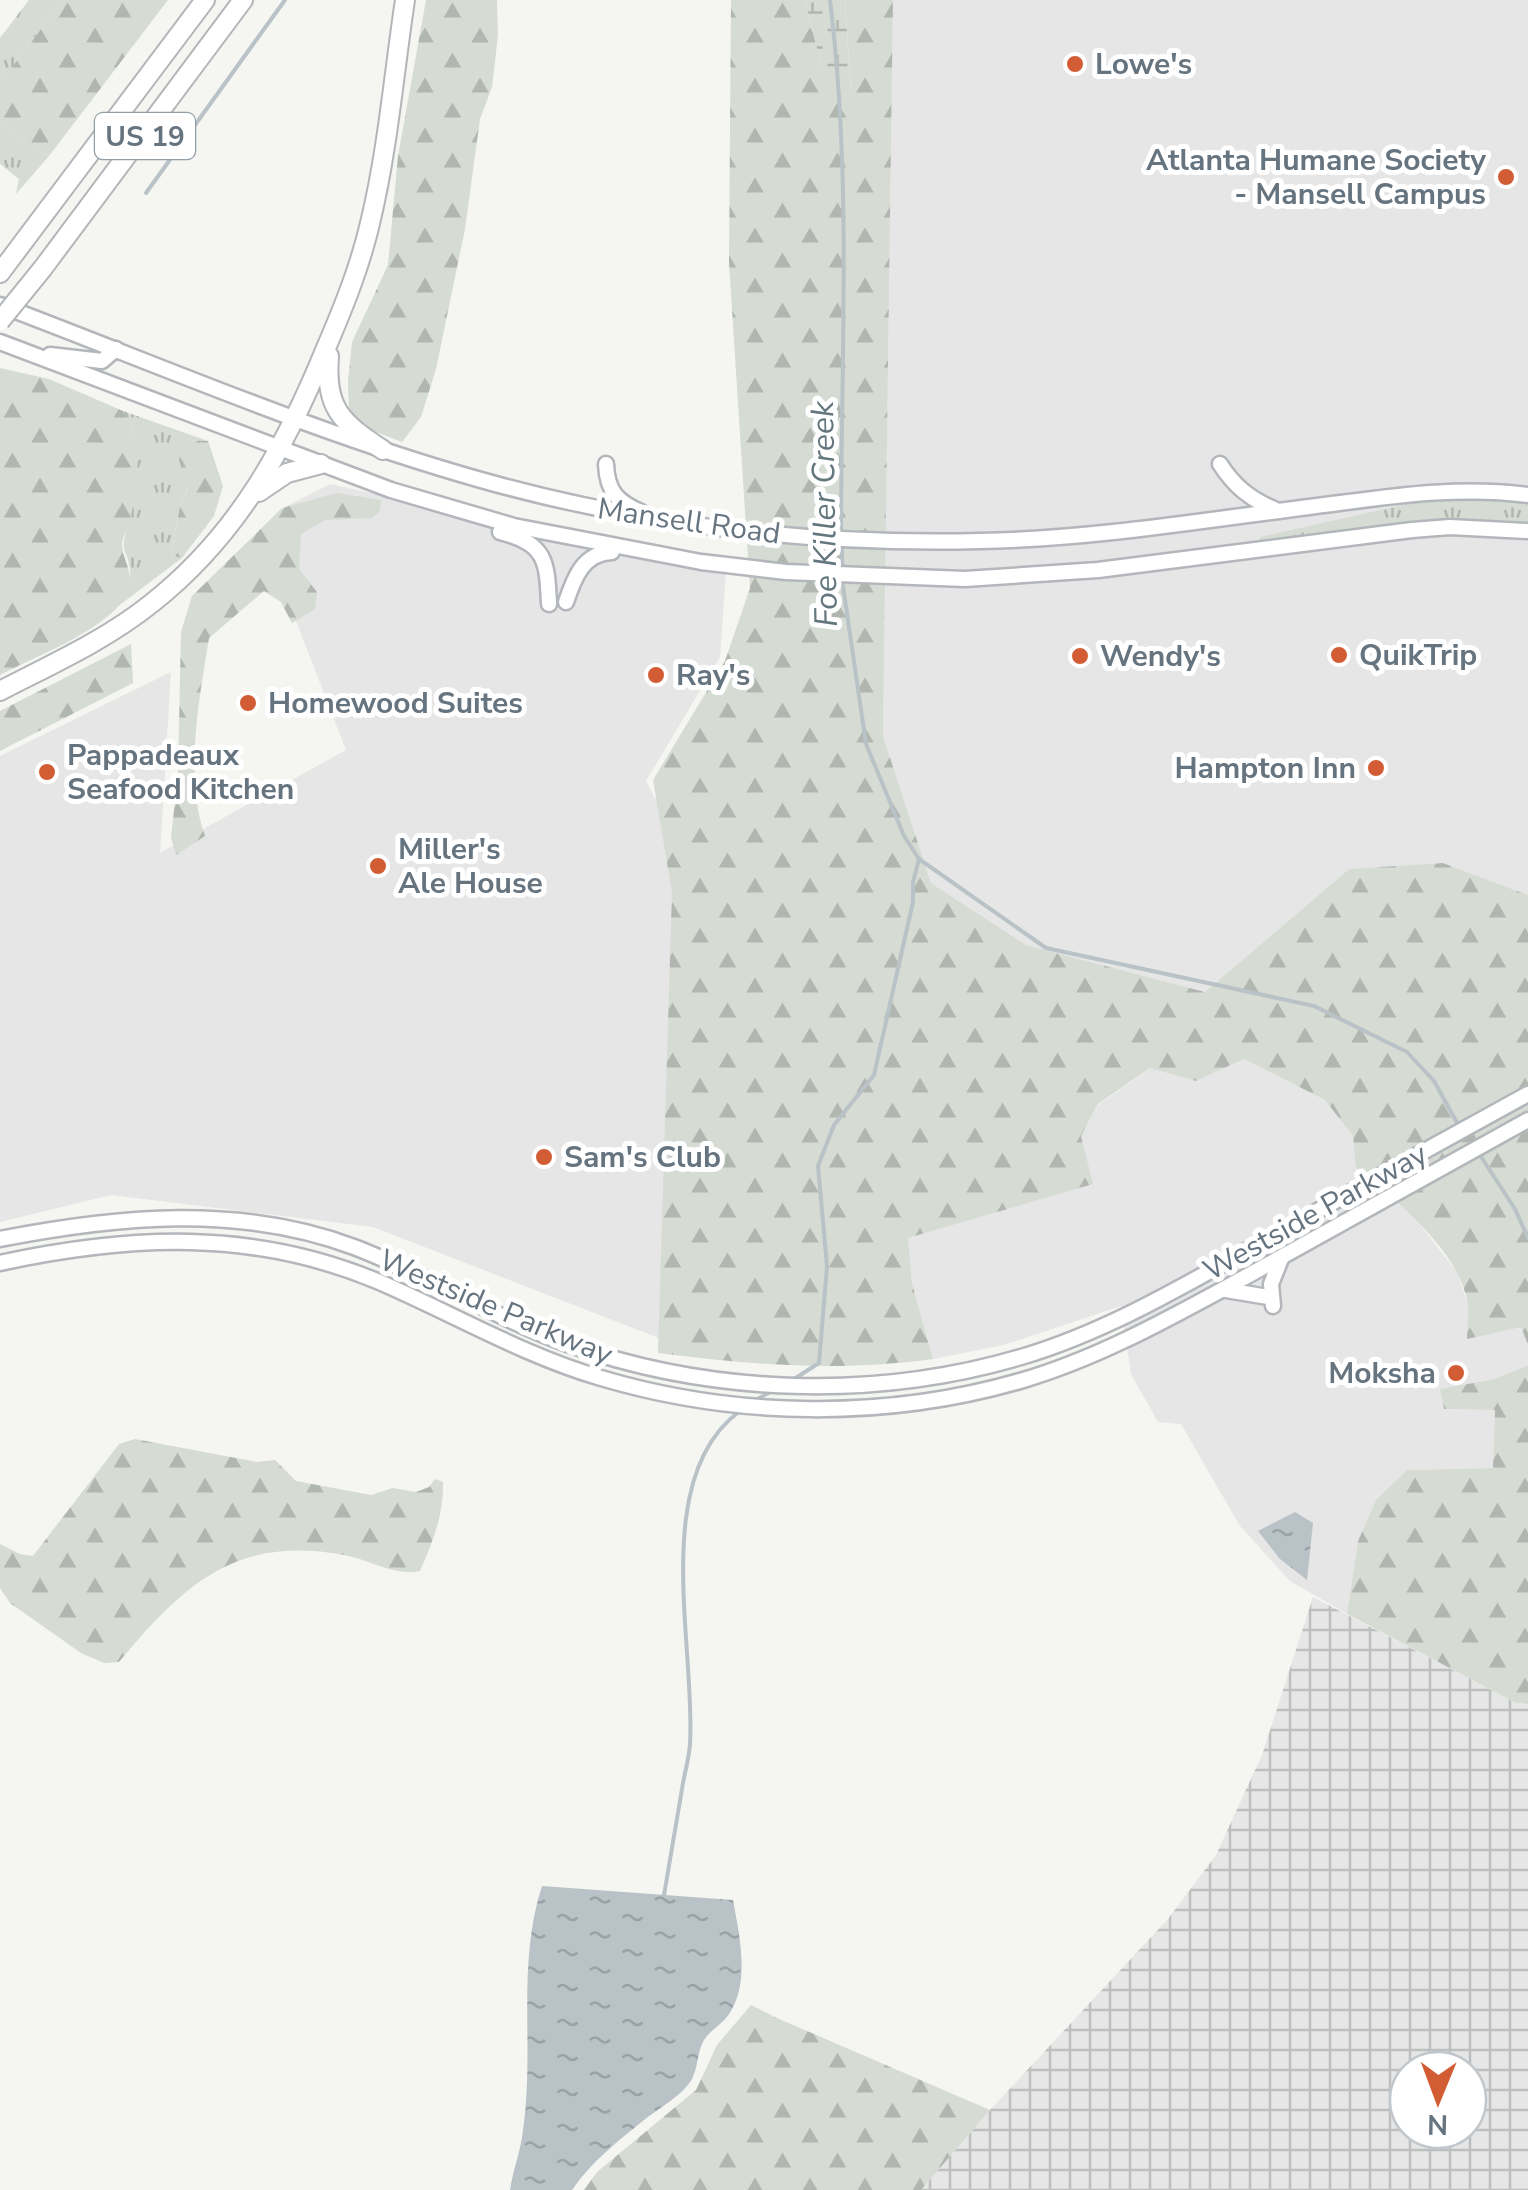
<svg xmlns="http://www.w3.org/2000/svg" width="1528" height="2190" viewBox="0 0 1528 2190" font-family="'Nunito Sans',sans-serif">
<defs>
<pattern id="industrial-grid" width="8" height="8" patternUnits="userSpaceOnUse" patternTransform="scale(2.5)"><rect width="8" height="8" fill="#e5e6e5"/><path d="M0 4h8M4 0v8" fill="none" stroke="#bdbfbf"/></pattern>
<pattern id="grass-tufts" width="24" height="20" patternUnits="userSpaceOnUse" patternTransform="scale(2.5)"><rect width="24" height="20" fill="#d6dbd3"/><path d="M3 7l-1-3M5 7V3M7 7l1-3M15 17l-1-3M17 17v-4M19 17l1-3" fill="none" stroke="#b1b6b0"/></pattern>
<pattern id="forest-firs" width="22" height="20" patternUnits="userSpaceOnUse" patternTransform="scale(2.5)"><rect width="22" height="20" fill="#d6dbd3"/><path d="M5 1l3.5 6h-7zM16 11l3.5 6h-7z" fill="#b1b6b0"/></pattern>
<pattern id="wetland-marsh" width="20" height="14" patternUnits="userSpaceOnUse" patternTransform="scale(2.5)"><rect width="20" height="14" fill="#d6dbd3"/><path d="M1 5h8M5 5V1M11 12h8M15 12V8" fill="none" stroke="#b1b6b0"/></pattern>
<pattern id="water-ripples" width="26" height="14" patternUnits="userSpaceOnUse" patternTransform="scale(2.5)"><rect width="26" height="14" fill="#b9c2c7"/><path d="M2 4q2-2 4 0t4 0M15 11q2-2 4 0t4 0" fill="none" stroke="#9aa2a7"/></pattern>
</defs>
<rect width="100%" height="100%" fill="#f5f5f1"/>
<g fill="#e5e6e5">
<polygon points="893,0 1528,0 1528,895 1443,863 1349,869 1205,992 1026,945 931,883 883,736"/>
<polygon points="330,484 726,571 720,657 646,781 692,868 669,1342 373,1227 111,1195 0,1222 0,756 171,672 160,853 346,750 286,595 287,506"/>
<polygon points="1244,1059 1325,1100 1353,1136 1357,1167 1413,1216 1457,1272 1468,1305 1521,1327 1528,1345 1528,1365 1495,1379 1440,1389 1444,1409 1495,1410 1493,1468 1407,1470 1376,1500 1358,1541 1347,1614 1290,1581 1240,1526 1181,1424 1158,1422 1131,1374 1121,1306 1004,1345 933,1359 912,1283 908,1238 1092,1184 1081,1136 1098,1105 1151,1068 1196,1081"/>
</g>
<path fill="url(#industrial-grid)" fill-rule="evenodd" d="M 1313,1597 L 1516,1703 L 1528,1704 L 1528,2190 L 921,2190 L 990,2110 L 1168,1919 L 1216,1855 L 1262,1755 ZM 1408,2070 L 1468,2070 L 1468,2130 L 1408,2130 Z"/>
<g fill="url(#grass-tufts)">
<polygon points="29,0 63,0 0,83 0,38"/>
<polygon points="0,123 49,156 16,194 19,179 0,164"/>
<path d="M 123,411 L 208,441 L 186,440 L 188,488 L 180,506 L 171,554 L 182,558 L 117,607 C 128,594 133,581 129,564 C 128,555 122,550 124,542 C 130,499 150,450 123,411 Z"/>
<polygon points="1446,498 1528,501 1528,521 1425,522 1266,544 1260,540 1260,537 1421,501"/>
</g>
<g fill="url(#forest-firs)">
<polygon points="63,0 168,0 49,156 0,123 0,83"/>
<polygon points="426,0 497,0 498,35 492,87 480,119 465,229 436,369 421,417 402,442 358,425 349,411 348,381 352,342 388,265 398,156"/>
<path d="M 731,0 L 805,0 L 822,69 L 851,93 L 845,0 L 893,0 L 883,736 L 931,883 L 1026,945 L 1205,992 L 1349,869 L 1443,863 L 1528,895 L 1528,1345 L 1521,1327 L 1467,1339 C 1467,1329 1469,1317 1468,1307 C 1462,1252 1396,1201 1356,1167 L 1353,1136 L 1325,1100 L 1244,1059 L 1196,1081 L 1150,1068 L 1098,1104 L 1081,1136 L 1093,1184 L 908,1238 L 912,1283 L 933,1359 C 838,1372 753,1365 658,1353 L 672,892 L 653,780 L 725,661 L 750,588 L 729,263 Z"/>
<path d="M 0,368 L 49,379 L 123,411 C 144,441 138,482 131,516 C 129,525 122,537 122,546 C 123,561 138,579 125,598 C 102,632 36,656 0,675 Z"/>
<polygon points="186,440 208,441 223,486 214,516 182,558 171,555 180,506 188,489 179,460"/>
<path d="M 337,493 L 381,500 L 380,511 L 372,518 L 325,520 L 301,534 L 299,569 L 317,592 L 315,609 L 292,623 L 281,602 L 264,591 L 209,638 C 199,700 184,776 205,836 L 176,855 L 171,838 L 178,773 L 181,632 L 192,596 L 282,508 Z"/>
<polygon points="131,644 133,683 0,751 0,711"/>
<polygon points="1528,1365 1528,1704 1516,1703 1347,1614 1358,1541 1376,1500 1407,1470 1493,1468 1495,1410 1444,1409 1440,1389 1495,1379"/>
<path d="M 135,1439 L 257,1462 L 275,1460 L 296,1481 L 371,1495 L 393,1488 L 416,1492 L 429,1487 L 435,1479 L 443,1482 C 444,1513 433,1542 420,1571 C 395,1577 369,1559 344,1555 C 236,1535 184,1584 119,1662 L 104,1663 L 81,1653 L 10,1603 L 0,1588 L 0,1544 L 20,1554 L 33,1556 L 119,1444 Z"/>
<polygon points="751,2005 777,2018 990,2110 921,2190 584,2190 597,2172 696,2090 717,2045"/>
</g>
<polygon fill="url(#wetland-marsh)" points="805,0 845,0 851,95 822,69"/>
<g fill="url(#water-ripples)">
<polygon points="1295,1512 1313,1523 1307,1580 1280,1559 1258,1531"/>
<path d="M 542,1886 L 733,1900 C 739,1933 749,1976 733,2007 C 727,2021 716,2026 707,2036 C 697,2047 699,2066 692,2079 C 682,2096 659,2108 644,2120 C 618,2141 591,2162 572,2190 L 510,2190 C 513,2170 521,2150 523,2130 C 535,2048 516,1966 542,1886 Z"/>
</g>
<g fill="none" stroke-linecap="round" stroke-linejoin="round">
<g stroke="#b9c2c7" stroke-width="4">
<path d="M 830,0 C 852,178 841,356 841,534"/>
<polyline points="146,193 285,0"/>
<polyline points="842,544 842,569"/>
<polyline points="842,579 866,744 904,836 919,859 1046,948 1314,1006 1407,1052 1434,1081 1460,1128"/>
<polyline points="1478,1152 1515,1209 1528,1238"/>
<polyline points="791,1381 819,1363 827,1266 818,1166 834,1125 874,1075 913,902 913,882 919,859"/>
<polyline points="752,1402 774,1390"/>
<path d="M 664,1895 C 670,1859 676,1824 682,1789 C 684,1775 689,1759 690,1744 C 696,1648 649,1477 740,1411"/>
</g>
<g stroke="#b3b7bb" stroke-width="19">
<g id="secondary">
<path d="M 0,305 C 159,365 317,434 481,480 C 644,526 811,545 980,541 C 1090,539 1199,521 1309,507 C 1382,498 1453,485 1528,495"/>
<polyline points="0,342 391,490 514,526 701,562 786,572 965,579 1098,570 1412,530 1450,527 1528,531"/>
<polyline points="50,355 102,361 116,349"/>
<path d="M 606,464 C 607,491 617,502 641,512"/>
<path d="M 1220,464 C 1234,486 1250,499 1274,509"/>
<path d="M 500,532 C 546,544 547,560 549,604"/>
<path d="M 566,602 C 574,578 583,553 612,552"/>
<path d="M 0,1239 C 118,1216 239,1204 354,1247 C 428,1275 496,1319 570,1345 C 714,1395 875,1400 1021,1357 C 1109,1331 1190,1282 1271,1237 C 1356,1189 1442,1141 1528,1094"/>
<path d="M 0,1263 C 130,1235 252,1229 377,1281 C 452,1313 522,1355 601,1378 C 736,1418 885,1420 1020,1381 C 1102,1357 1175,1315 1249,1275 C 1342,1224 1435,1172 1528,1120"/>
<polyline points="1226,1290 1268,1297"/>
<polyline points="1273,1306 1271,1284 1281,1259"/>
</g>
</g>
<g stroke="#b3b6b9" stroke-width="22">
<g id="motorway">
<polyline points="43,268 243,0"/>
<polyline points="0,273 205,0"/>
<path d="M 329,356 C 325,409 341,422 383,450"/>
<polyline points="259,492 287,473 321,464"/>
<path d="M 0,691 C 52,664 106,640 152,603 C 238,535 285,448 326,348 C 344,306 361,264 371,219 C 388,147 394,73 405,0"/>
</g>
</g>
<use href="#secondary" stroke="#fff" stroke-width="14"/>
<use href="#motorway" stroke="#fff" stroke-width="18"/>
<g stroke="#b3b6b9" stroke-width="22" stroke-linecap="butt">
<polyline id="motorway-bridge" points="0,321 43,268"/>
</g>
<use href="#motorway-bridge" stroke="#fff" stroke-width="18"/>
</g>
<g fill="#d25c34" stroke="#fff" stroke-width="4">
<circle cx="1075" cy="64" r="10"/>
<circle cx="1506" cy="177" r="10"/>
<circle cx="1339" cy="655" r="10"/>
<circle cx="1080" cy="656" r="10"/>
<circle cx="656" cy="675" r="10"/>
<circle cx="248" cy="703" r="10"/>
<circle cx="1376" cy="768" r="10"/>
<circle cx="47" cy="772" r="10"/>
<circle cx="378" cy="866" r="10"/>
<circle cx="544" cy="1157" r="10"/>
<circle cx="1456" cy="1373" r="10"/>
</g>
<g text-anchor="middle" stroke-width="10" stroke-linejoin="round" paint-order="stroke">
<rect fill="#fff" stroke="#949ea6" stroke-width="2.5" x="95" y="113" width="100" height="46" rx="8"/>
<g font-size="28" font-weight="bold" fill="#667480">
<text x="145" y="146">US 19</text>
</g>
<g font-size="30" font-weight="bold" fill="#667480" stroke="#fff" text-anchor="start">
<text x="1095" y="74">Lowe's</text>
<text x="1486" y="170" text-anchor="end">Atlanta Humane Society<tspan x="1486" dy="34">- Mansell Campus</tspan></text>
<text x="1359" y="665">QuikTrip</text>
<text x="1100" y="666">Wendy's</text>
<text x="676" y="685">Ray's</text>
<text x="268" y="713">Homewood Suites</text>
<text x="67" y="765">Pappadeaux<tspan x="67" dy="34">Seafood Kitchen</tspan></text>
<text x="1356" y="778" text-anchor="end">Hampton Inn</text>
<text x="398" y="859">Miller's<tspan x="398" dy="34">Ale House</tspan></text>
<text x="564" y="1167">Sam's Club</text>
<text x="1436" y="1383" text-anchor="end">Moksha</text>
</g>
<g font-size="30" fill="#667480" stroke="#fff">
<text transform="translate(689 521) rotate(8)" y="10">Mansell Road</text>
<text transform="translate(1315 1212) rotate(-29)" y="10">Westside Parkway</text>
<text transform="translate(496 1307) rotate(23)" y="10">Westside Parkway</text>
</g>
<g font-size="32" font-style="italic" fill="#63757d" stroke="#fff">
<text transform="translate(824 514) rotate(-91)" y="11">Foe Killer Creek</text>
</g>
</g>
<g transform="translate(1438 2100) rotate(181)"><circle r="48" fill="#ffffff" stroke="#c2c7cc" stroke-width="2.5"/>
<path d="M0-8L18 38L0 25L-18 38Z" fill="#d25c34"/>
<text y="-15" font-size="28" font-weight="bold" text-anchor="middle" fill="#667480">N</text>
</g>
</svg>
